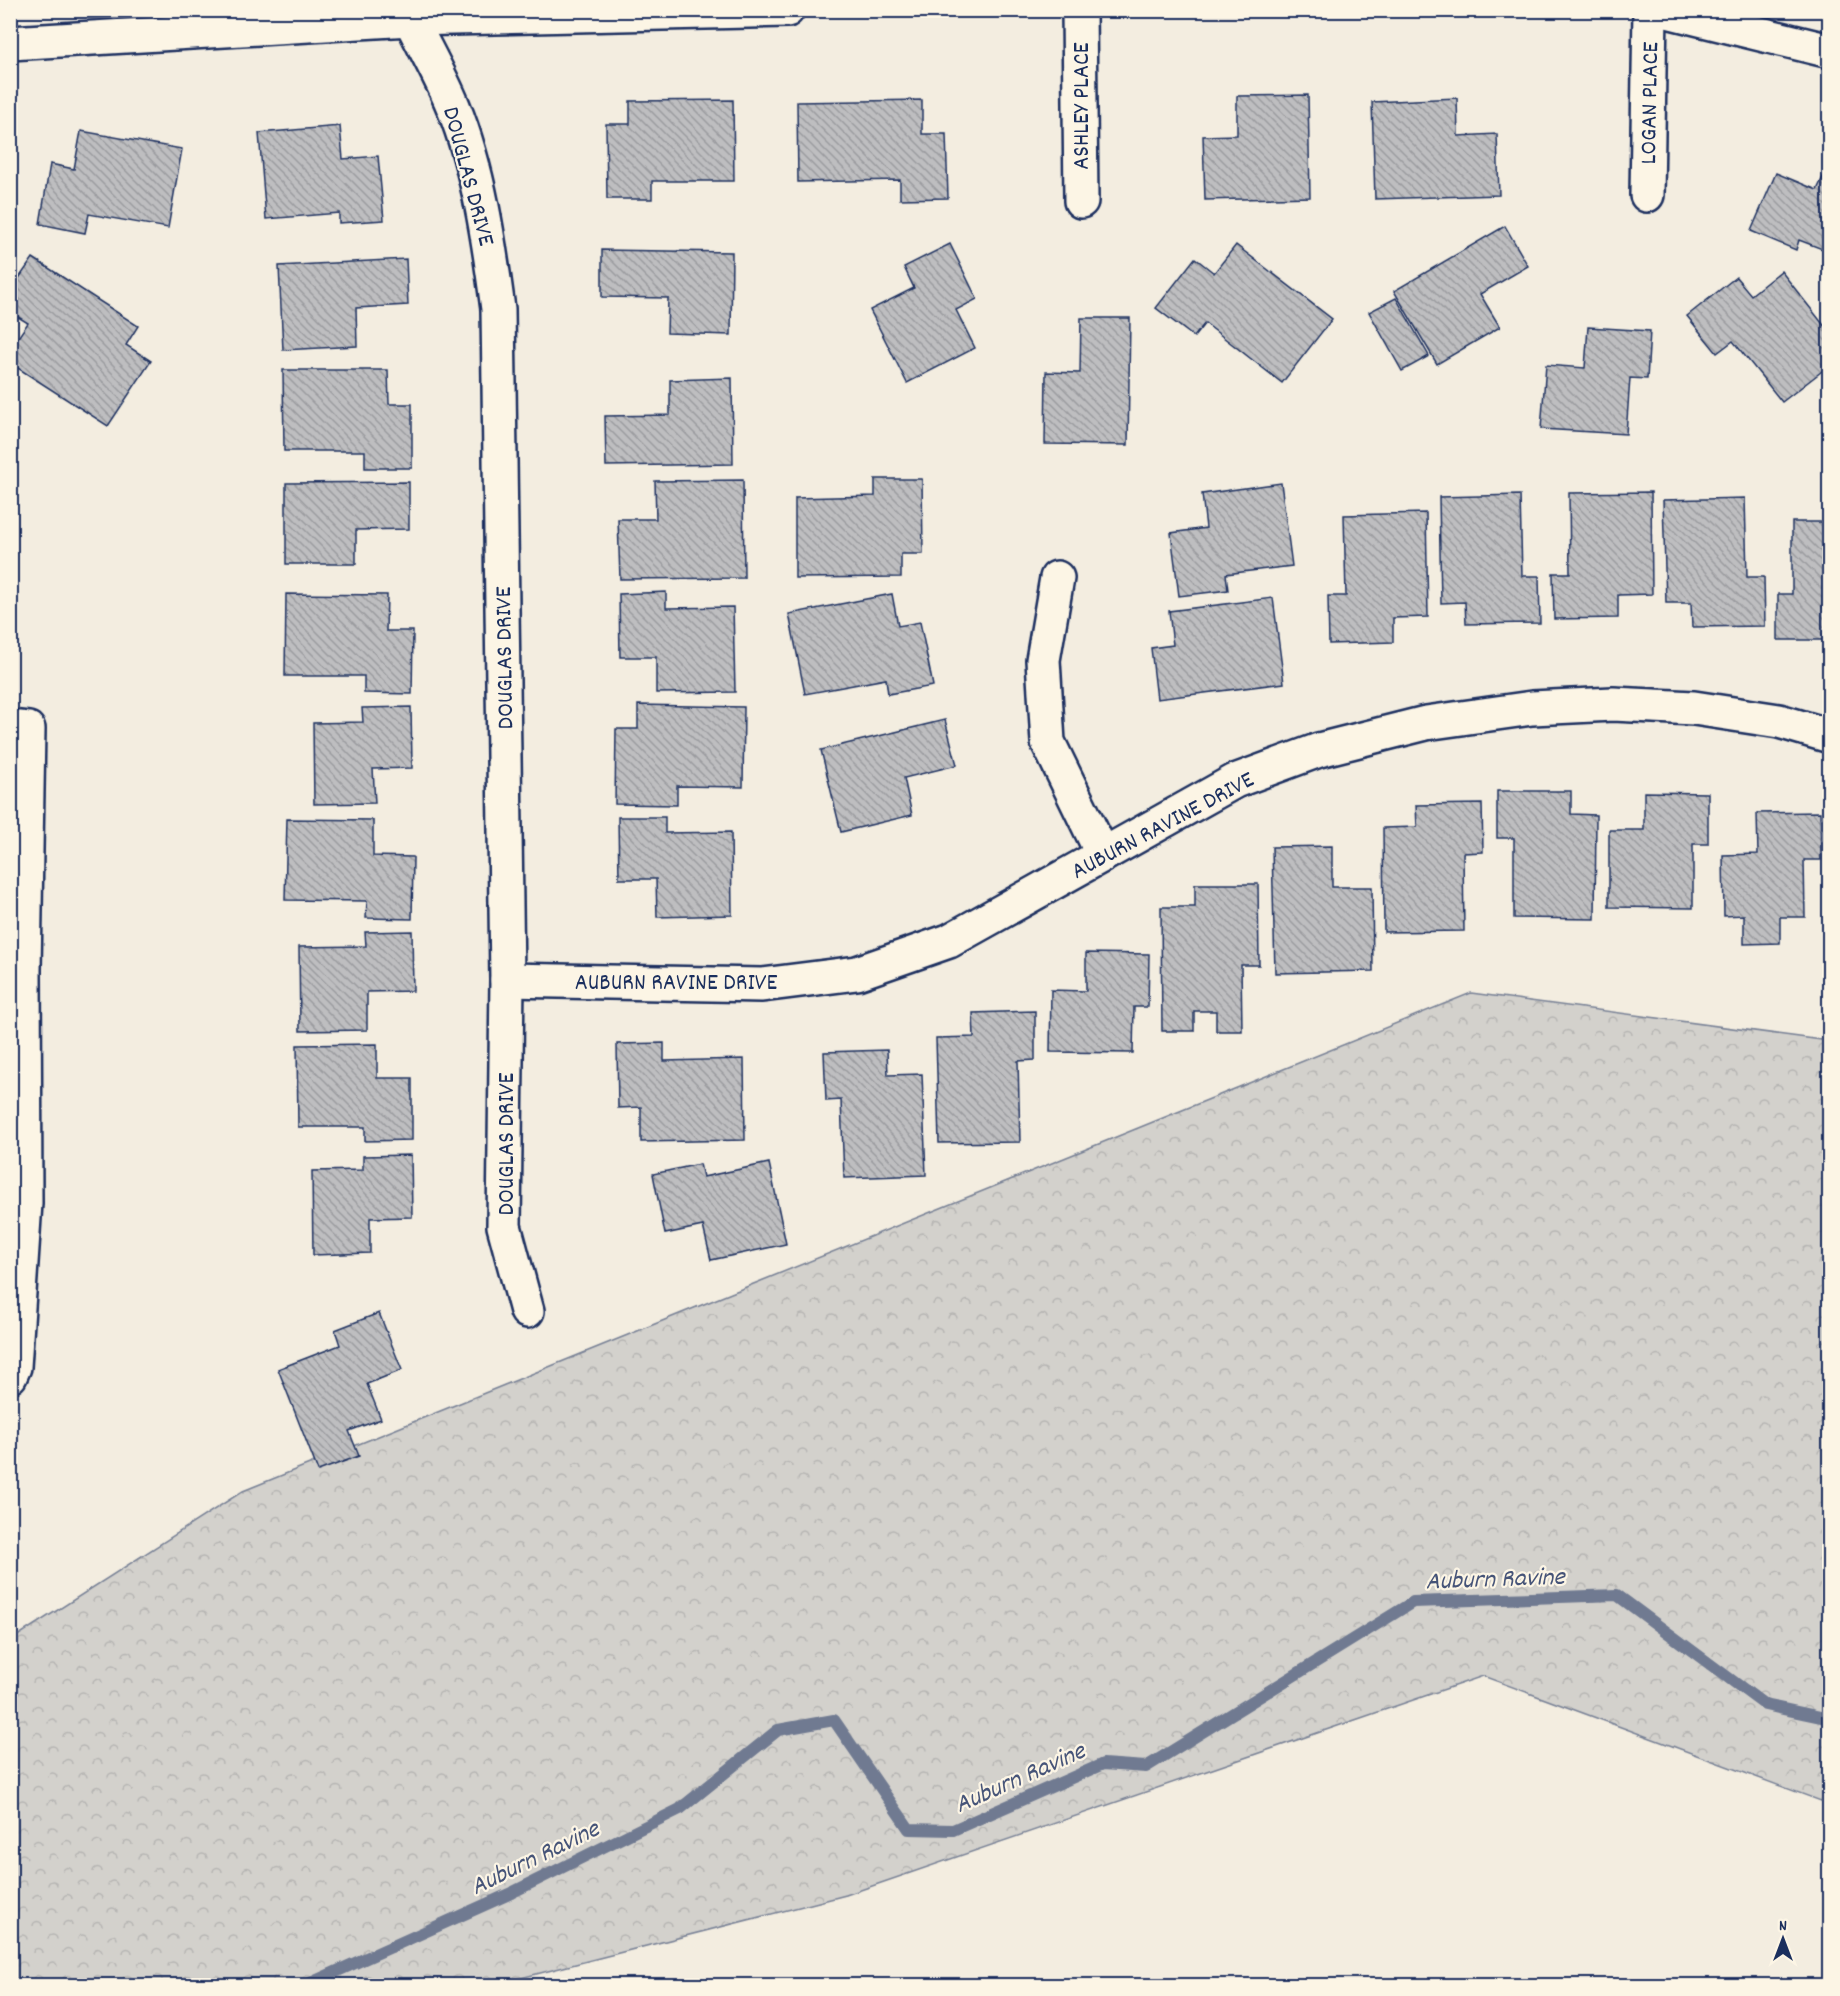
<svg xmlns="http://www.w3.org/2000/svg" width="1840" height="1996" viewBox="0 0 1840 1996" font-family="Dekko,sans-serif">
<defs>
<pattern id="forest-crowns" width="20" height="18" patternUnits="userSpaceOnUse" patternTransform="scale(1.5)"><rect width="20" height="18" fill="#d3d1cc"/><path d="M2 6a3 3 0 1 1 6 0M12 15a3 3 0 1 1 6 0" fill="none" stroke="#b5b4b2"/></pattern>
<pattern id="building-back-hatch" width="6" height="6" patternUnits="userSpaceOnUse" patternTransform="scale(1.5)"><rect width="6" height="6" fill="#bebec0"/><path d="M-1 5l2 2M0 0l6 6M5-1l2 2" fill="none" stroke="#9a9b9f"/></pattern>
</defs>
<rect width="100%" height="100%" fill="#f3ede0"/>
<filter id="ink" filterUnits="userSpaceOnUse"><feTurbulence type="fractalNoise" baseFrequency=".0167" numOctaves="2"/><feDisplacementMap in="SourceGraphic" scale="12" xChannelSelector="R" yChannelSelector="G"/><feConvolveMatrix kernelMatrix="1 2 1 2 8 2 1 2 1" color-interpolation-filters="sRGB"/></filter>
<g filter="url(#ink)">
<polygon fill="url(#forest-crowns)" stroke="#778095" stroke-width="1.5" points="1471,993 1829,1041 1829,1804 1483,1676 846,1895 501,1983 500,1985 11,1986 11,1640 243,1491"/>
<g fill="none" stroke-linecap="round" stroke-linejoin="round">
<polyline stroke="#707a91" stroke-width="12" points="304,1986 509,1894 680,1809 778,1730 834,1720 909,1829 953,1830 1103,1764 1146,1767 1413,1602 1617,1595 1765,1705 1830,1719"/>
</g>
<g fill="url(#building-back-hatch)" stroke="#1b2f5e" stroke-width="1.5">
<polygon points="1308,95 1310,197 1205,200 1203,136 1237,135 1237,96"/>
<polygon points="1457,98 1458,136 1497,134 1499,195 1375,199 1372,102"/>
<polygon points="733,100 734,181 652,181 652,199 607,199 606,124 630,124 630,101"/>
<polygon points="922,100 922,134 946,134 948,198 900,199 900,180 798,182 797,102"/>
<polygon points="340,126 343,159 378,156 384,220 339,223 339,213 266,219 259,133"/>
<polygon points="81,131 182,149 168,228 89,214 85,233 40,224 50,164 74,169"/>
<polygon points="1830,162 1830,252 1799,240 1796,250 1751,231 1776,173 1817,190"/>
<polygon points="1505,226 1528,266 1480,294 1500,327 1437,364 1394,291"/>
<polygon points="950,244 977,299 956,310 975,348 907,383 870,310 914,288 904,267"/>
<polygon points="1236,245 1332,319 1282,383 1205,323 1194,337 1156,308 1195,258 1214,273"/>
<polygon points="602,250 732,252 731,335 667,333 668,298 602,297"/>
<polygon points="33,258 138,326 126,345 151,361 108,426 10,363 10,349 28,323 10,312 10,291"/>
<polygon points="406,259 408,305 356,308 357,346 283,350 279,266"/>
<polygon points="1781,271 1830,333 1830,365 1782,402 1733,341 1717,353 1687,316 1736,277 1751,295"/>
<polygon points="1396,298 1429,356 1402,371 1369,312"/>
<polygon points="1081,318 1130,318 1128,445 1045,444 1046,372 1080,373"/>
<polygon points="1588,327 1650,331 1647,379 1630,378 1626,434 1541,429 1546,365 1585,368"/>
<polygon points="283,370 388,370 389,404 412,404 412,468 365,468 365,451 284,451"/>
<polygon points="732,378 733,464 606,466 605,416 670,415 670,380"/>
<polygon points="875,479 922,479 923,554 901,554 901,577 795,578 795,498 875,496"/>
<polygon points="743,480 744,578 620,579 618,519 656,519 655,481"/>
<polygon points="409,482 409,529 356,530 356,564 286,564 286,483"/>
<polygon points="1281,483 1292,566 1226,574 1228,590 1179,596 1171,533 1206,528 1202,494"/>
<polygon points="1651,492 1652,594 1618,595 1618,618 1554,619 1553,573 1570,573 1569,493"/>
<polygon points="1520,495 1522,576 1539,576 1540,623 1466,624 1465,602 1441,603 1439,497"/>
<polygon points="1745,498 1747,577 1764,577 1765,626 1692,627 1691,603 1666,603 1663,500"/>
<polygon points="1426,513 1428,617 1393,618 1393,642 1329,644 1328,596 1346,596 1344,515"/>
<polygon points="1792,522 1830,522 1830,640 1778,640 1778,594 1792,594"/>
<polygon points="666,592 666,608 733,607 735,692 656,693 656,657 620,657 619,594"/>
<polygon points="286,594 387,595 386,631 413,631 412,694 364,693 364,676 285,676"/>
<polygon points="892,594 898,626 920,622 933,686 888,694 886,679 805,694 789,614"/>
<polygon points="1273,598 1284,683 1157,699 1151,648 1173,645 1169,611"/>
<polygon points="638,705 744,707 743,787 677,786 677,805 615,804 616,729 638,729"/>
<polygon points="411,707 412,768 373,769 375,803 314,804 313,723 363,722 362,708"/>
<polygon points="945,720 957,765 904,778 912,815 841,832 821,750"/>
<polygon points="1497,791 1571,791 1571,814 1596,815 1595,919 1514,918 1514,838 1497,838"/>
<polygon points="1644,792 1708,793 1708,844 1693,844 1693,908 1609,907 1609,830 1644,830"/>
<polygon points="1482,804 1483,852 1463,853 1464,931 1384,932 1383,828 1417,827 1416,805"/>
<polygon points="1820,812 1821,860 1804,860 1805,917 1780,917 1780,943 1744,944 1744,915 1724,916 1723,855 1758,854 1757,813"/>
<polygon points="618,817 665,817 665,833 731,832 732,915 657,917 656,879 619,879"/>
<polygon points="287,819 373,820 373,856 413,857 412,919 366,918 367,901 285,900"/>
<polygon points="1332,846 1332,887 1372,887 1373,971 1275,973 1272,847"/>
<polygon points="1195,884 1258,884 1259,965 1241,965 1242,1031 1216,1031 1216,1011 1194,1011 1194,1031 1162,1031 1161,907 1195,907"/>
<polygon points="412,931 413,991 367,992 367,1030 300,1031 299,947 366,946 365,932"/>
<polygon points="1086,953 1149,954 1148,1007 1134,1007 1133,1053 1050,1052 1051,990 1086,991"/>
<polygon points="1035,1011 1035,1060 1018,1061 1020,1142 939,1143 936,1038 974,1037 973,1013"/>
<polygon points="664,1043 664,1061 744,1059 745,1140 641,1142 641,1107 618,1108 617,1044"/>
<polygon points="377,1044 377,1078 412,1078 412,1140 365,1141 365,1127 298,1127 297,1045"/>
<polygon points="887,1050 888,1075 922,1074 926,1175 844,1178 841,1100 826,1101 824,1052"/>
<polygon points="411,1155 412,1217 370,1218 370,1253 313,1255 312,1171 363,1170 363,1156"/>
<polygon points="769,1163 786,1244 711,1260 703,1226 665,1234 653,1174 700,1164 703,1177"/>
<polygon points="379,1313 402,1370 367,1384 381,1419 349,1431 359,1456 318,1471 278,1369 340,1345 335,1330"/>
</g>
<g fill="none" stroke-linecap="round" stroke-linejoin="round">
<g stroke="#1b2f5e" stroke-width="38">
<g id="minor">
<path d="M 406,10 C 421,42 440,74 453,106 C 479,170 489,241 498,309 L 507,980 L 504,1226 L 527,1311"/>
<polyline points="1079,10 1081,201"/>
<polyline points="1663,10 1830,51"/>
<polyline points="10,43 410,19 787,10"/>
<polyline points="1647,195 1650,10"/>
<polyline points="1057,578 1043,660 1048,742 1103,855"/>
<polyline points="10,727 28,729 24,970 25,1203 14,1367 10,1376"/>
<polyline points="507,980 762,985 857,973 949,941 1235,781 1319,750 1426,723 1532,708 1613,704 1694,708 1779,721 1830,736"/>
</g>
</g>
<use href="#minor" stroke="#fcf5e5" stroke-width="33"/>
</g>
</g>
<g text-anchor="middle" stroke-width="4.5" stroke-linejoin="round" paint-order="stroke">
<g font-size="24" fill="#1b2f5e" stroke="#fcf5e5">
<text transform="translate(1648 103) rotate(-89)" y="8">LOGAN PLACE</text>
<text transform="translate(1080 106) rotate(-90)" y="8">ASHLEY PLACE</text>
<text transform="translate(470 176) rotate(75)" y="8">DOUGLAS DRIVE</text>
<text transform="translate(503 658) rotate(-91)" y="8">DOUGLAS DRIVE</text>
<text transform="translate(1162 824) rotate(-28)" y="8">AUBURN RAVINE DRIVE</text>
<text x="676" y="989">AUBURN RAVINE DRIVE</text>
<text transform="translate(505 1144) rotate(-90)" y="8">DOUGLAS DRIVE</text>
</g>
<g font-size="26" font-style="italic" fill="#465478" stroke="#fcf5e5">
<text transform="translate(1495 1577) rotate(-2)" y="9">Auburn Ravine</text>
<text transform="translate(1019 1776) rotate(-24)" y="9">Auburn Ravine</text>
<text transform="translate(534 1856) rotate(-26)" y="9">Auburn Ravine</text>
</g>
</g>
<rect width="1840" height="1996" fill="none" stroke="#fcf5e5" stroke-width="36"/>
<rect x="18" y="18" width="1804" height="1960" fill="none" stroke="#1b2f5e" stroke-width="2" filter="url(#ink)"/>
<g transform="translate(1783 1939)" stroke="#fcf5e5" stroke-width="4.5" paint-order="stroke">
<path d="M0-4.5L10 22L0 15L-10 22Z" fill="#1b2f5e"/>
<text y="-9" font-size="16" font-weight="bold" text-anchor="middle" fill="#1b2f5e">N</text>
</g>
</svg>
